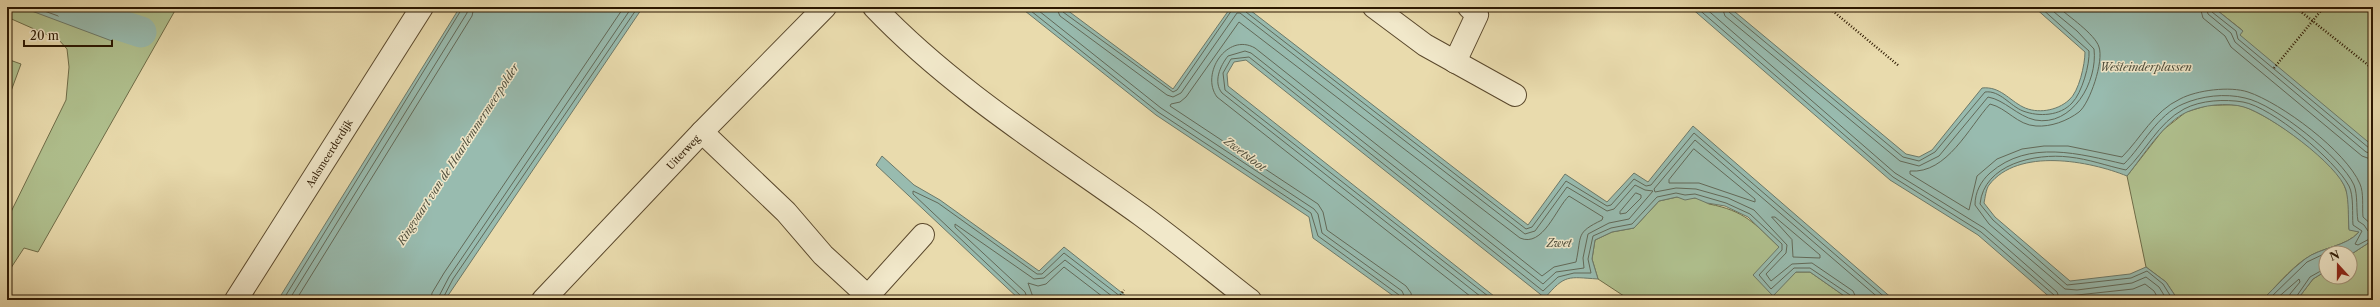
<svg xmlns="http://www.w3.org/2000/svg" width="2380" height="307" viewBox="0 0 2380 307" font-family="'Libre Caslon Text',serif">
<rect width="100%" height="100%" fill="#e9dbad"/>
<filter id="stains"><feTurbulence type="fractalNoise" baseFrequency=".005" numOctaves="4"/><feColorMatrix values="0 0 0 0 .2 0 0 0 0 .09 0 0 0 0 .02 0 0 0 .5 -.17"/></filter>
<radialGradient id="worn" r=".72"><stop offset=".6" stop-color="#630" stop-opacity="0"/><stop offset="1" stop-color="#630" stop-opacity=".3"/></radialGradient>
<g fill="#b0c18f" stroke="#6e6c48">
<polygon points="7,7 177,7 38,252 24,248 7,274 7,220 66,100 69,67 67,49 59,40 7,17"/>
<polygon points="2213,7 2373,7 2373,151 2236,39 2242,30"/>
<polygon points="7,59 21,64 7,102"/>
<path d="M 2209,105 C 2219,106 2235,103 2245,107 C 2272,117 2338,162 2346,190 C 2350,201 2348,217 2349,229 L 2359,232 C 2346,247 2321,247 2305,259 C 2289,270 2276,287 2262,300 L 2178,300 L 2166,282 L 2146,267 L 2127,176 L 2163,130 L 2186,112 Z"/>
<path d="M 1677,197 C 1684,199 1689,197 1695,198 C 1700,198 1705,202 1709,204 C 1745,211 1754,223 1779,247 L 1772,295 L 1796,272 L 1810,272 L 1850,300 L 1630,300 L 1598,279 L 1592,259 L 1595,240 L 1612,232 L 1634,228 L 1659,201 Z"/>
<polygon points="2373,240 2373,300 2297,300 2313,279 2326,271 2326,277 2350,277 2350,255"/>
</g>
<g fill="#98bbaf" stroke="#6c7969">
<polygon points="21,7 86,7 117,19 112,41"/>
<polygon points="460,7 643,7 445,300 278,300"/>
<path d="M 1020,7 L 1063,7 L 1173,89 L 1231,7 L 1246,7 L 1528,225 L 1565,174 L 1607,202 L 1634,173 L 1648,182 L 1693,126 L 1894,300 L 1850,300 L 1810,272 L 1796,272 L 1773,296 L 1753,275 L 1779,247 L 1748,217 L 1725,206 L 1707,203 L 1695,198 L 1685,200 L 1677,197 L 1659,201 L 1634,228 L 1612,232 L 1595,240 L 1592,259 L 1598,279 C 1568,277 1565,274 1545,298 L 1246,60 L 1234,62 L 1227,74 L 1228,86 L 1499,300 L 1399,300 L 1313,238 L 1309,217 L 1156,115 Z"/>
<path d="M 1690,7 L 1729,7 L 1906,154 L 1919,157 L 1932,150 L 1982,88 C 2000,86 2009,100 2023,107 C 2037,114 2057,111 2069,100 C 2079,92 2085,64 2085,52 L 2034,7 L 2213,7 L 2243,31 L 2240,35 L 2373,146 L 2373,240 L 2350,255 L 2350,253 L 2326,253 L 2326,271 L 2313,279 L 2297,300 L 2262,300 C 2276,287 2289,271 2305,259 C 2321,247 2346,247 2359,232 L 2349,230 C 2348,217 2349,202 2346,190 C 2339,165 2269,114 2244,107 C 2227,102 2203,105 2187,112 C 2164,122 2143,156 2127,176 C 2090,161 2018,147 1989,185 C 1986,189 1985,198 1984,203 L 1995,217 L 2070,281 L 2130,274 L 2146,267 L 2166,282 L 2178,300 L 2053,300 L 1978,235 L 1890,180 Z"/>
<polygon points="882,156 914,185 940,200 1039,271 1064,247 1131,300 1020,300 876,165"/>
</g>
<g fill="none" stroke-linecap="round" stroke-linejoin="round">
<g stroke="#626958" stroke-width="1">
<polyline points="33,7 109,34 112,21 89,12 86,7"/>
<polyline points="47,7 106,27 105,24 85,16 81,7"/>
<polyline points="1026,7 1158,112 1311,213 1318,236 1399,295 1401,300"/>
<polyline points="1034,7 1161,108 1314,209 1318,214 1322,233 1402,291 1406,300"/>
<path d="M 1056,7 L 1060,16 L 1167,95 L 1173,97 L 1181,93 L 1237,13 L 1240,13 L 1525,234 L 1535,231 L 1567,187 L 1607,211 L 1614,209 L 1635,185 L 1645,190 L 1653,191 L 1629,219 L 1609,223 L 1588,234 L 1583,258 L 1584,268 L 1556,272 L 1543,284 L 1251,53 L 1245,51 L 1228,56 C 1220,66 1213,82 1222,93 L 1485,300"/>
<polyline points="1061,7 1063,12 1173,92 1177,90 1234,7"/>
<polyline points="1244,7 1246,12 1526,229 1532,227 1566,181 1607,206 1611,205 1634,179 1646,186 1651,185 1694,133 1888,300"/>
<polyline points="1696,7 1893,177 1981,232 2054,295 2055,300"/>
<polyline points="1704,7 1895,173 1984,228 2057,292 2060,300"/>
<path d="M 1722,7 L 1725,16 L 1900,161 L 1919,166 L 1939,156 L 1988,97 C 2005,100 2017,116 2035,120 C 2072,127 2098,82 2094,49 L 2077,31 L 2048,7"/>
<path d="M 1727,7 L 1729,12 L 1903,157 L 1919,161 L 1935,152 L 1985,92 C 2000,90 2010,106 2023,111 C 2039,117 2060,116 2072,103 C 2082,93 2090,64 2089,51 L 2040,7"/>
<path d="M 2058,7 C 2068,16 2095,34 2099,47 C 2104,61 2090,103 2079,112 C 2067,121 2051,127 2036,126 C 2017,125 2007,108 1990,104 C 1969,127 1947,174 1910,171 L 1910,174 L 1969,210 L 1977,176 L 1997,159 L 2022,149 L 2044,146 L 2068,146 L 2122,157 C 2141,138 2154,111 2180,99 C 2197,90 2230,86 2248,92 C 2281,103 2346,151 2360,184 C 2364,193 2362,207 2363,217 L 2373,226"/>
<polyline points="2200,7 2203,18 2225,36 2231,47 2362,156 2373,160"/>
<polyline points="2206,7 2208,14 2231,33 2235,42 2366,152 2373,154"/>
<polyline points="2211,7 2212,12 2236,31 2238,39 2369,148 2373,149"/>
<polygon points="1694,149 1755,199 1755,202 1699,183 1669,183 1669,180"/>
<polygon points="1636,193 1641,195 1641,198 1626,213 1620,214 1620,212"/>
<polygon points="1772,217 1775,217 1820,255 1820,258 1793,257 1792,240"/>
<polyline points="283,300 463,7"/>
<polyline points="289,300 467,13 468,7"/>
<polyline points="296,300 472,16 474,7"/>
<polyline points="431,300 432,293 444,273 624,7"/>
<polyline points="437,300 449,277 632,7"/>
<polyline points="442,300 453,279 638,7"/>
<polyline points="1023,300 1021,296 913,194 913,191 938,203 1037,274 1042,274 1064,253 1125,300"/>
<polyline points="1028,300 1025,292 955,227 955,224 1034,279 1044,278 1065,260 1117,300"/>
<polyline points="1034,300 1028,283 1038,286 1046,284 1064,267 1107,300"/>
<path d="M 1412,300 L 1411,293 L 1406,286 L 1327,230 L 1323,212 L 1318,204 L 1170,106 L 1171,104 L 1180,102 L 1186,97 L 1239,22 L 1520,238 C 1543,248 1556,208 1569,196 L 1603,217 L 1602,220 C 1575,233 1582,235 1576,262 L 1554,267 L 1542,276 L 1255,48 C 1227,32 1200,74 1217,97 L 1475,300"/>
<polyline points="1493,300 1225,90 1223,73 1231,59 1249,57 1543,291 1558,277 1574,273 1591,273 1588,259 1593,236 1611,228 1632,224 1657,197 1676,193 1685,195 1695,194 1726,203 1750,214 1782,244 1782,250 1759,275 1771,289 1794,268 1810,268 1850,295 1852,300"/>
<polyline points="1857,300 1853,291 1812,263 1792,264 1771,281 1766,274 1786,253 1787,245 1754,210 1728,198 1696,189 1676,188 1655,192 1654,189 1695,140 1881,300"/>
<polyline points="2066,300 2068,296 2133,289 2145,284 2154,291 2159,300"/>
<path d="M 2167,300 L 2159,287 L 2146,277 L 2132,283 L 2077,290 L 2065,289 L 1989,224 L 1975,205 C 1975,192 1981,181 1990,173 C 2029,139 2080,154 2124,164 C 2143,145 2157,115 2183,104 C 2201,96 2225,93 2245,98 C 2275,104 2342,158 2354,185 C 2358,195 2356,210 2358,221 L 2364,225 L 2368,231 L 2373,232"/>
<path d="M 2173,300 L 2163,284 L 2147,271 L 2131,278 L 2067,285 L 1993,220 L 1980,204 C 1984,164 2035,153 2069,157 C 2089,159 2107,166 2126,170 C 2146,151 2158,123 2184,109 C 2201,100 2225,99 2243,102 C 2272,107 2335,160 2349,186 C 2354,196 2352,214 2353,225 L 2362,231 L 2355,244 L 2358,245 L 2373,237"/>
<polyline points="2268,300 2307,262 2326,253"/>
<polyline points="2275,300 2299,279 2300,282 2290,294 2289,300"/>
<polyline points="2294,300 2310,277 2326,268"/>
</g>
<polyline stroke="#98bbaf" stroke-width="31" points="71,7 104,20 141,32"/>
<g stroke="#5a482c" stroke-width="24">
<g id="minor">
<path d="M 874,7 C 952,89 1049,149 1141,215 C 1178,242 1214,272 1250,300"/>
<polyline points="1374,7 1425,45 1515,95"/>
<polyline points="1455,62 1477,15 1469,7"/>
<polyline points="702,132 786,212 823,255 872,300"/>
<polyline points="868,296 923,235"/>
<polyline points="236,300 422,7"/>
<polyline points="543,300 702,132 825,7"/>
</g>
</g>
<g stroke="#2b1701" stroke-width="2.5" stroke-dasharray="1 2" stroke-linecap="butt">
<polyline points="1828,7 1899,66"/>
<polyline points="2295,7 2373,69"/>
<polyline points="2274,68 2324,7"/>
<polyline points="1117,300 1124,290"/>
</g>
<use href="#minor" stroke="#f1e8ca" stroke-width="22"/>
</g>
<g text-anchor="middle" stroke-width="3" stroke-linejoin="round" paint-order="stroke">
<g font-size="10" fill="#2b1701" stroke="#f1e8ca">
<text transform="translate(683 152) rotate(-47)" y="4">Uiterweg</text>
<text transform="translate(329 153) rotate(-58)" y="4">Aalsmeerderdijk</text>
</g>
<g font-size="11" font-style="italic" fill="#51503e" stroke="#f1e8ca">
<text x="2146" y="71">Westeinderplassen</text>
<text transform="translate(458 154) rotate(-57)" y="4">Ringvaart van de Haarlemmermeerpolder</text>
<text transform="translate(1245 154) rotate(37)" y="4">Zwetsloot</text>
<text x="1559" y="247">Zwet</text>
</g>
</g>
<rect width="2380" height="307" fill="none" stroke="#e9dbad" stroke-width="24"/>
<rect x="8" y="8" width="2364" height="291" fill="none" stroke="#2b1701" stroke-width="2"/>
<rect x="12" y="12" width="2356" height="283" fill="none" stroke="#2b1701"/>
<g transform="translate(2338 265) rotate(339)"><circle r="19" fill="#f1e8ca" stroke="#a2947a"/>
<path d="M0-3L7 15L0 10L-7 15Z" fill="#8f2418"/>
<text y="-6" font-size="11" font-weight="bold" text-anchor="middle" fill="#2b1701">N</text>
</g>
<path d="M24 40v6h88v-6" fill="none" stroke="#2b1701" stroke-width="2"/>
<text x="30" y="40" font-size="12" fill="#2b1701" stroke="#f1e8ca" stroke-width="3" paint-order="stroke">20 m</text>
<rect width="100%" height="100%" filter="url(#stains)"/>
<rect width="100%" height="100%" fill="url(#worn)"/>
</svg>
